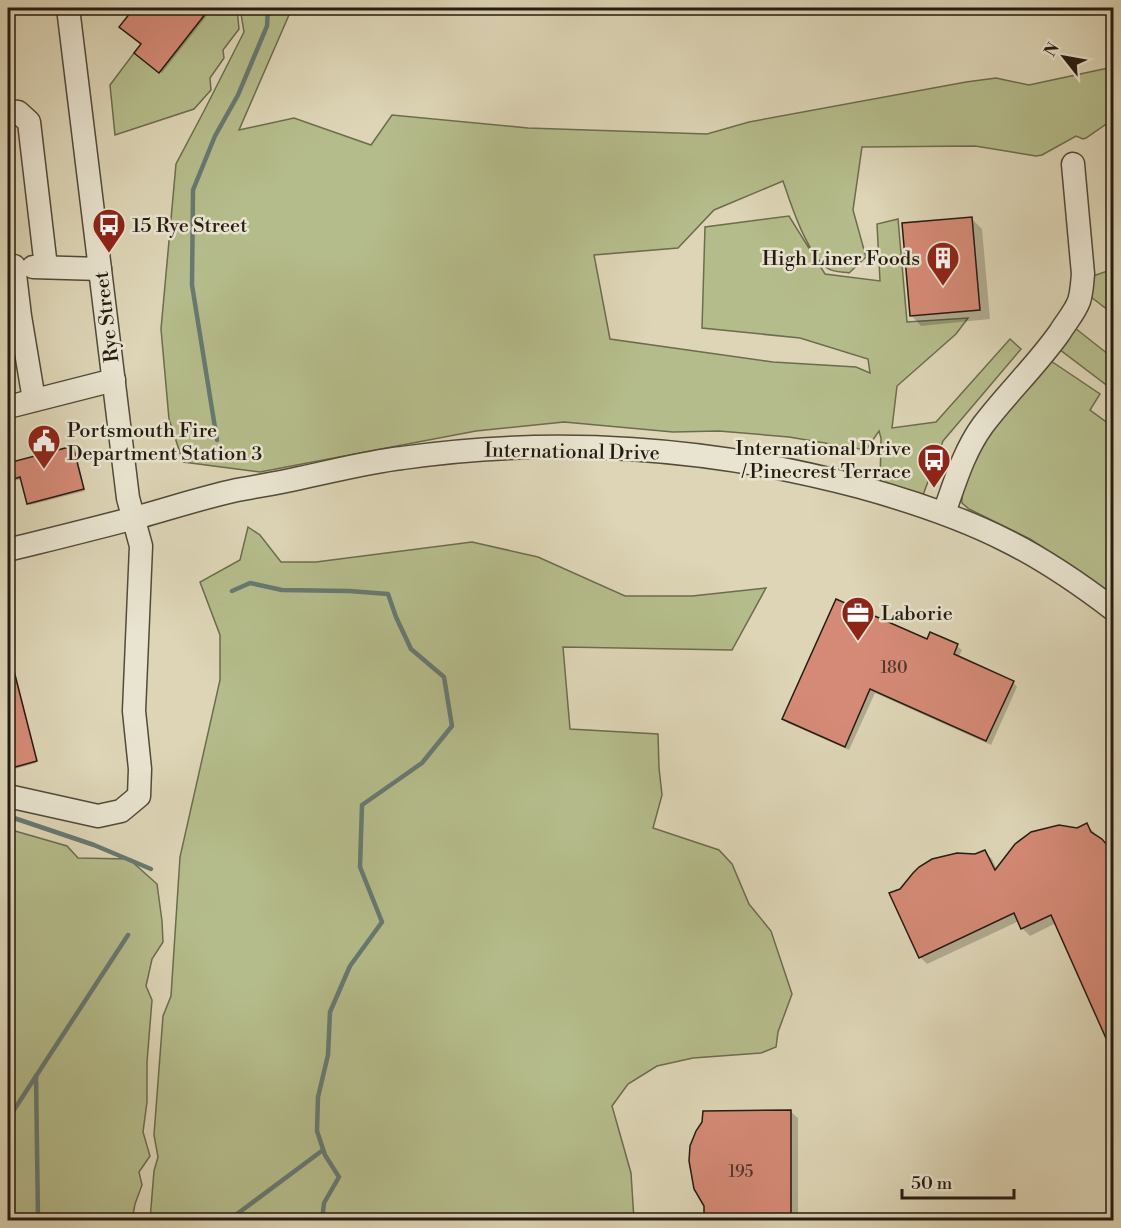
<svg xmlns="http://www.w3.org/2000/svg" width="1121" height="1228" viewBox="0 0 1121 1228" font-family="'Libre Bodoni',serif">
<rect width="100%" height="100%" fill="#ddd5b6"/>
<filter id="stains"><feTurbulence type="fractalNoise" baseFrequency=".00333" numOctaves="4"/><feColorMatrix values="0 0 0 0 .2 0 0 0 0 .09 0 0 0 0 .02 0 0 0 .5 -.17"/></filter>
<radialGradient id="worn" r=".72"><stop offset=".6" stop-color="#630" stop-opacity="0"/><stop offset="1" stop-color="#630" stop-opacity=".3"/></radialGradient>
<g fill="#b5bc8b" stroke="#6c6c4e" stroke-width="1.5">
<polygon points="210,8 237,8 239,29 223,50 224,58 210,78 211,90 194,109 115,135 110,85 134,53 159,72"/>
<path d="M 240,8 L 292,8 L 239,130 L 294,118 L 371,145 L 392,115 L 528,128 L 707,134 L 749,122 L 966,82 L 996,78 L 1029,85 L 1113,67 L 1113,122 L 1105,125 L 1086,138 L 1083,139 L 1076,136 L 1042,155 L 1036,156 L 975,146 L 862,147 L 853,210 L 866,257 L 849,273 C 843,272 832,272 827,268 C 806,252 791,205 783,181 L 714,210 L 678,248 L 594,255 L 610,339 L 773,362 L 856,367 L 870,373 L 868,359 L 800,338 L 702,328 L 705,227 L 789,216 L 825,274 L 880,281 L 877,224 L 898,219 L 907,322 L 968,318 L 956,334 L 897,386 L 892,428 L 936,422 L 1010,339 L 1021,349 L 943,441 L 923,495 L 880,485 L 881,438 L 879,431 L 866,450 L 789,437 L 719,431 L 673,432 L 564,422 L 476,431 L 260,472 L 183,462 L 169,419 L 161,329 L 176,164 L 204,111 L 244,32 Z"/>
<polygon points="1113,269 1113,314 1091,297 1093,276"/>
<polygon points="1075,328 1113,358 1113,390 1059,349"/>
<path d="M 1051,361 L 1100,394 L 1090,410 L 1113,427 L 1113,594 L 1110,593 L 1081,572 L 1030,539 L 969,509 L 962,503 C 960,490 976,454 983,442 Z"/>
<polygon points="248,527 260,535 281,562 316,562 472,542 538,557 625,596 692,596 766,588 732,650 563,647 570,729 658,734 659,768 662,795 653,828 719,850 732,864 749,904 771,931 792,994 778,1032 776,1047 761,1053 693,1058 657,1066 628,1084 612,1106 631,1173 634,1220 150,1220 154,1171 158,1157 154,1135 163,1016 171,996 180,857 220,680 220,635 200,582 240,560"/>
<polygon points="8,829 67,846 78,858 129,859 157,884 162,921 163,942 152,959 146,986 152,1000 147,1062 147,1102 143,1132 150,1156 139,1172 142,1185 135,1204 132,1220 8,1220"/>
</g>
<g fill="#0003">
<polygon points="136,8 213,8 162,73 136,53 143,44 121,27"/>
<polygon points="8,145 14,231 8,232"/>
<polygon points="972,219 982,229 990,319 921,326 911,315"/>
<polygon points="73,448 75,449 85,491 30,505 28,503 22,479 9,482 8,481 8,464"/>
<polygon points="957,646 962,650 958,658 1013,682 1017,687 991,745 875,693 849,750 788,723 784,718"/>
<polygon points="14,678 36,763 8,771 8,680"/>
<polygon points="1086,825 1094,832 1096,837 1114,854 1114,1046 1110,1042 1056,923 1030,936 1022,928 1019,921 927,964 920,957 975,856 985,852 992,859 997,870"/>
<polygon points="790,1111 798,1118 798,1220 711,1220 705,1215"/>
</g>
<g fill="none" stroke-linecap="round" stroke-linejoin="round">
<g stroke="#677972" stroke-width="4.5">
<polyline points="217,440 192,285 193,190 215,136 238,95 267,26 268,8"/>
<polyline points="232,591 250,583 282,590 349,591 388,594 396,617 411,649 444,677 452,726 422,763 362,805 360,867 382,922 350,966 330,1012 328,1055 318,1097 317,1131 325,1155 339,1177 324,1203 322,1220"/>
<polyline points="8,816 94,845 151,869"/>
<polyline points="36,1076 38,1220"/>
<polyline points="8,1119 128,935"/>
<polyline points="229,1220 323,1150"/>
</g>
</g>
<g fill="#d58a77" stroke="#241b11" stroke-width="1.5">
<polygon points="134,8 210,8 159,73 134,53 141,44 119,27"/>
<polygon points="972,217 980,310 910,316 902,223"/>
<polygon points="73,446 84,489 27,504 20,477 8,481 8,463"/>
<polygon points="836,599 927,639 930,632 958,644 954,654 1014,681 986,741 870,689 845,747 782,719"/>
<polygon points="12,663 37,761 8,769 8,664"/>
<polygon points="1087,823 1091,832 1102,839 1113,852 1113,1054 1051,915 1021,929 1014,913 919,958 889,893 900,889 913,873 919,867 932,859 957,853 975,854 985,850 995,870 1015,844 1031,832 1059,825 1077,828"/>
<polygon points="791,1110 791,1221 717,1221 720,1216 704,1215 704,1206 694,1189 689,1161 690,1146 696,1131 702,1122 703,1111"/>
</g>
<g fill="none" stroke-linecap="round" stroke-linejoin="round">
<g stroke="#524a3a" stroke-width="25">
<g id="minor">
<polyline points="8,111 18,112 29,122 46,267"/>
<polyline points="14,266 20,316 34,400"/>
<polyline points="33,267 100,269"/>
<polyline points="8,407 114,380"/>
<path d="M 944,513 C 955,482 964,451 983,425 C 1007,393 1037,365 1060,332 C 1066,322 1075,312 1079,301 C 1082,292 1082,283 1083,274 L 1073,164"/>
<path d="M 8,550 C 52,539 97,528 142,516 C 174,507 205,497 237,490 C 258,486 279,483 300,478 C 334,471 367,462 402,458 C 555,436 711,447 860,487 C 911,501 960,517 1007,541 C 1045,560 1080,584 1114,610"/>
<polyline points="8,796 98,816 121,811 139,796 140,769 134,711 141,546 128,498 68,8"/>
</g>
</g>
<use href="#minor" stroke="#e9e4d0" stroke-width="22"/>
</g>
<defs>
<g id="bus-pin" transform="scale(1.725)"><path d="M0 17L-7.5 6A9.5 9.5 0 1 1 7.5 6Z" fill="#8f2418" stroke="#e9e4d0"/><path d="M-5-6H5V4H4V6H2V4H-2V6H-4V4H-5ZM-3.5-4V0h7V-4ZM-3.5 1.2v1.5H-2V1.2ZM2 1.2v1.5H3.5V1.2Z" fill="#fff"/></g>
<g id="building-pin" transform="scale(1.725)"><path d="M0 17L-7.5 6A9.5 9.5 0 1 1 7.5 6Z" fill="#8f2418" stroke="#e9e4d0"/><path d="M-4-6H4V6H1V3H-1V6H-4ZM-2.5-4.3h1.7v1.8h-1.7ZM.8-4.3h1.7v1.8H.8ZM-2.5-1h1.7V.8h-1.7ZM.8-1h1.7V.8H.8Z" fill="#fff"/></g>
<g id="civic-pin" transform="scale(1.725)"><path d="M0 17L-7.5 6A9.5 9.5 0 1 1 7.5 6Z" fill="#8f2418" stroke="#e9e4d0"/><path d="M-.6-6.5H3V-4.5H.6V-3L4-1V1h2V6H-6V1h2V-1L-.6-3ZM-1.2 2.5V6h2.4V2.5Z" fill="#fff"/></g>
<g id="office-pin" transform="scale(1.725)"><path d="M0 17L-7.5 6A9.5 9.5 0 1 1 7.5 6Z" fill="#8f2418" stroke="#e9e4d0"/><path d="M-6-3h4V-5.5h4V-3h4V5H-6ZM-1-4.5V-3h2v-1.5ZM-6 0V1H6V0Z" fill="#fff"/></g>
</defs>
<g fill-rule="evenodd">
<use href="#bus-pin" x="109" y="225"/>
<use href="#building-pin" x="943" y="258"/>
<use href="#civic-pin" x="44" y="441"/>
<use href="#bus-pin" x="934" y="460"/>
<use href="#office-pin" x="858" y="613"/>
</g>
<g text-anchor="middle" stroke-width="5" stroke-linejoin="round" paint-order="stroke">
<g font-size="16" fill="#50372a">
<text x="894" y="673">180</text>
<text x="741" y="1177">195</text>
</g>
<g font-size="20" fill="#241b11" stroke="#e9e4d0" text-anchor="start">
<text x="132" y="232">15 Rye Street</text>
<text x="920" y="265" text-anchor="end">High Liner Foods</text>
<text x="67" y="437">Portsmouth Fire<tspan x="67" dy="23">Department Station 3</tspan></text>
<text x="911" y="455" text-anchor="end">International Drive<tspan x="911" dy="23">/ Pinecrest Terrace</tspan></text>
<text x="881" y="620">Laborie</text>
</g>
<g font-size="20" fill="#241b11" stroke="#e9e4d0">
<text transform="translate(106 317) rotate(-97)" y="7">Rye Street</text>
<text transform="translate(572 451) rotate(1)" y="7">International Drive</text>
</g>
</g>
<rect width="1121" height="1228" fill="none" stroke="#ddd5b6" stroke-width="30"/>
<rect x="9" y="9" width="1103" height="1210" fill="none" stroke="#241b11" stroke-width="3"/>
<rect x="15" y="15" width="1091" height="1198" fill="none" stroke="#241b11" stroke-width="1.5"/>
<g transform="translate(1064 57) rotate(301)" stroke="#e9e4d0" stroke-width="4.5" paint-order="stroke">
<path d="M0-4.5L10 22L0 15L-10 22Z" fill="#241b11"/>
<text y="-9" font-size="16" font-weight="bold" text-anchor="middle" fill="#241b11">N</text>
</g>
<path d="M902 1189v9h112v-9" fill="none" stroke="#241b11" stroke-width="3"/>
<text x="911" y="1189" font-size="18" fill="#241b11" stroke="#e9e4d0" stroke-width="4.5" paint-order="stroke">50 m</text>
<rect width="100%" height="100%" filter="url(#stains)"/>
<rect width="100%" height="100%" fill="url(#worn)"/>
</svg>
